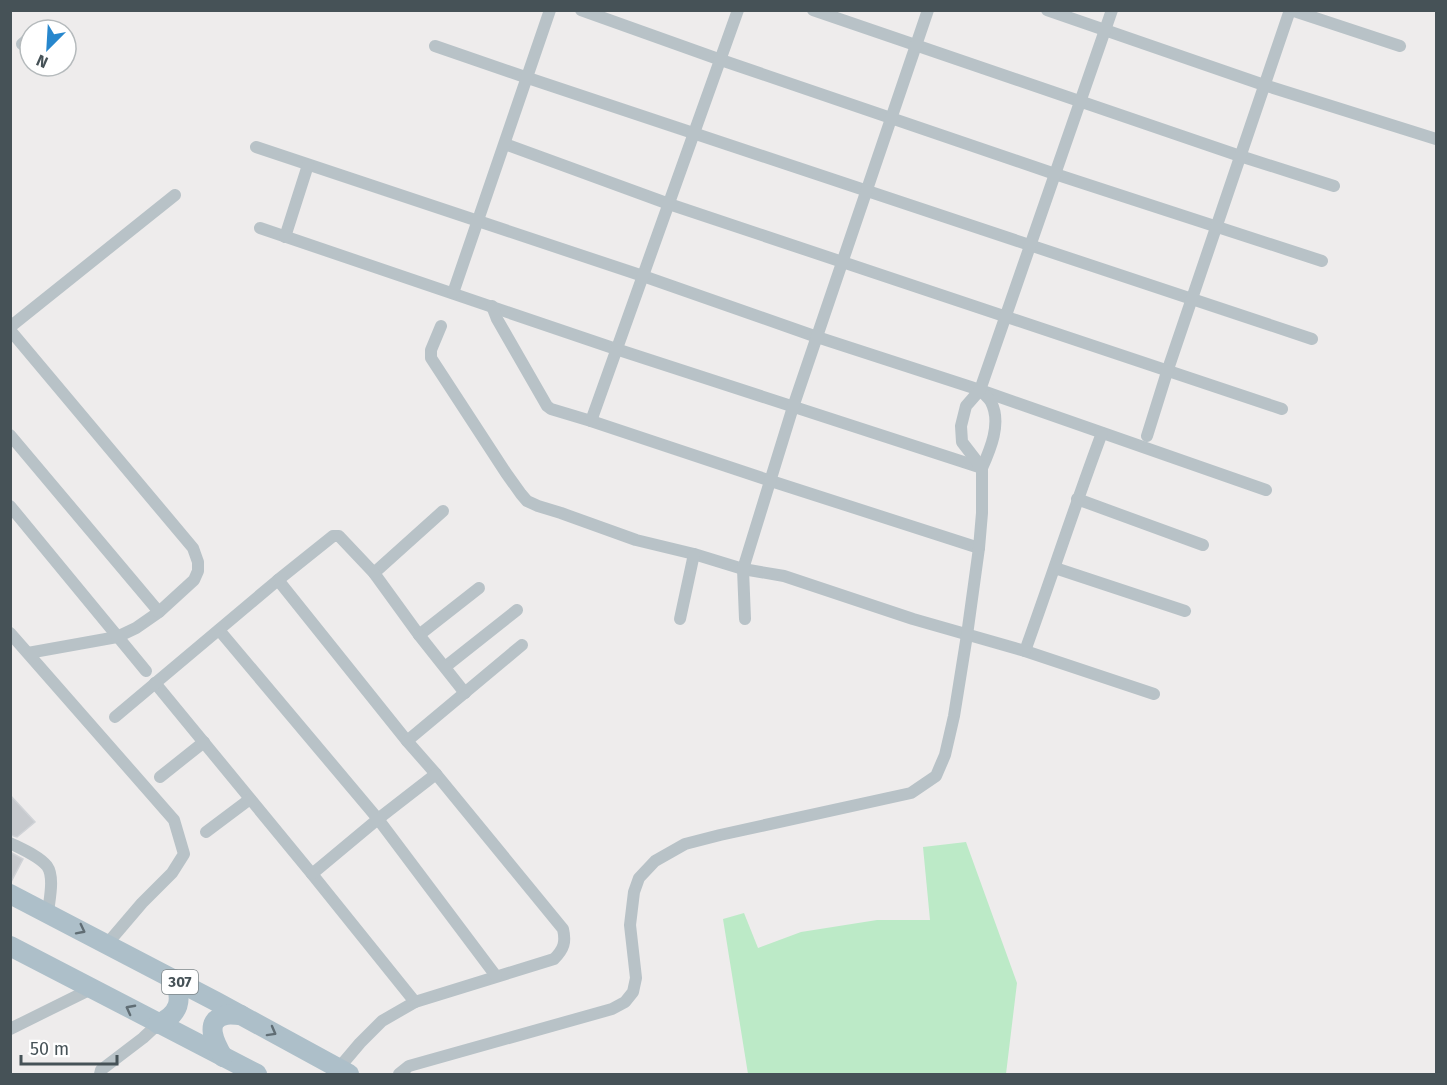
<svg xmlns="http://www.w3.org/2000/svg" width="1447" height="1085" viewBox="0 0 1447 1085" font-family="'Fira Sans',sans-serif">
<rect width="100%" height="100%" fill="#eeecec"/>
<polygon fill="#bceac7" points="966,842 1017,983 1006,1074 748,1074 723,919 744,913 758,948 801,932 877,920 930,920 923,847"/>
<g fill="#c7cace" stroke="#d0d3d7" stroke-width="1.5">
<polygon points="10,795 35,822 17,837 10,835"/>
<polygon points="10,852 23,859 11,882 10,882"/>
</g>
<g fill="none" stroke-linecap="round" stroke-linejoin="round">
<g stroke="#b8c2c7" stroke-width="12">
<polyline points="581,10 721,60 1055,174 1322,261"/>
<polyline points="813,10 1240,156 1334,186"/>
<polyline points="1047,10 1264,85 1436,139"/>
<polyline points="1291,10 1400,46"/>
<polyline points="22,44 29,38"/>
<polyline points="435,46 528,78 1312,339"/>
<polyline points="505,144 669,204 1282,409"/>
<polyline points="256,147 643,276 817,337 980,390 1266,490"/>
<path d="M 260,228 L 616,349 L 982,468 C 990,450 1002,423 991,402 C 989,398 984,394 981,391"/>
<polyline points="285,237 308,165"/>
<polyline points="453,293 550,10"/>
<polyline points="492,306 497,319 547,406 551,409 591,421 771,481 979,548"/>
<polyline points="441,326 431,350 431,358 506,473 521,494 527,501 538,506 561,513 636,540 694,554 743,569 784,576 913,619 1025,651 1154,694"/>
<polyline points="10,327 175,195"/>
<polyline points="10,330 193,548 198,562 198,571 194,580 159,612 136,628 117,637 28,653"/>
<polyline points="591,421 738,10"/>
<polyline points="10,435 159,612"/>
<polyline points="1147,436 1167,372 1290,10"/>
<polyline points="1077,499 1203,545"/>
<polyline points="10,506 146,671"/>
<polyline points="1055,568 1185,611"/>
<polyline points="374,573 443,511"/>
<path d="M 278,580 L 407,741 L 436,774 L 563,929 C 566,942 564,949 554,959 L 415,1002 L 382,1021 L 360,1043 L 338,1069"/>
<polyline points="680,619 694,554"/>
<polyline points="745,619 743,569 793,407 928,10"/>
<polyline points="219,630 378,819 496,976"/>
<polyline points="10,633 174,820 184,854 172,873 142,903 107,944"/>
<polyline points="419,635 479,588"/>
<path d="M 1025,651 C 1051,579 1075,505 1102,433"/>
<polyline points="445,667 517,610"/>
<polyline points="155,683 312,874 415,1002"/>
<polyline points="115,717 278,580 333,536 339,536 374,573 419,635 465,693"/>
<polyline points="407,741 522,645"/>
<polyline points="160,777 204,742"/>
<polyline points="206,832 250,799"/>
<path d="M 10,843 C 22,849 39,856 47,866 C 55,877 49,901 48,913"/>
<polyline points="312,874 378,819 436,774"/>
<polyline points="10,1029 91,989"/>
<polyline points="100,1074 101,1070 143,1038 158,1024"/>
<polyline points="399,1074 409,1066 612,1009 625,1002 633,992 636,978 630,925 634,892 639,878 655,861 685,844 720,835 911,793 936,776 945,755 954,716 967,635 979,548 982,513 982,468 962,442 961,426 966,406 980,390 1112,10"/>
</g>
<g stroke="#adbfc9" stroke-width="20">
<polyline points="10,894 217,1002 349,1074"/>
<polyline points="10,946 257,1074"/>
<path d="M 158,1024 C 180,1014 183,1000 174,979"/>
<path d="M 223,1057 C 216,1045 202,1020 226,1015 C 230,1014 236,1015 241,1015"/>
</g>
</g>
<defs><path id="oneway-chevron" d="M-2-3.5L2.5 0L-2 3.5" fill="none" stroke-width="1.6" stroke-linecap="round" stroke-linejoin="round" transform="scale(1.5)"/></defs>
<g stroke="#606d74">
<use href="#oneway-chevron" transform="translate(81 930) rotate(27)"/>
<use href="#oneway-chevron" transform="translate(130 1009) rotate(-152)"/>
<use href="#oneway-chevron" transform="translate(272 1032) rotate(29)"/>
</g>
<g text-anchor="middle" stroke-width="4.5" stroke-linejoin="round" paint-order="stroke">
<rect fill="#fff" stroke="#7e8689" stroke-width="1.5" x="162" y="970" width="36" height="24" rx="4.5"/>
<g font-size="15" font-weight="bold" fill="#465257">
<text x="180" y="987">307</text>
</g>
</g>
<rect width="1447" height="1085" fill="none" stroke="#465257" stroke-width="24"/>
<g transform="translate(48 48) rotate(204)"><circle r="28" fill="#ffffff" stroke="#b5babc" stroke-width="1.5"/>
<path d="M0-4.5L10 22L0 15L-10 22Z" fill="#2787cd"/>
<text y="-9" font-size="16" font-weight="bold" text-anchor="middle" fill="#465257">N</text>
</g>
<path d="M21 1055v9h96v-9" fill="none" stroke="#465257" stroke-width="3"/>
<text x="30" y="1055" font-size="18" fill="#465257" stroke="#ffffff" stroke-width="4.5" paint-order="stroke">50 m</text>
</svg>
